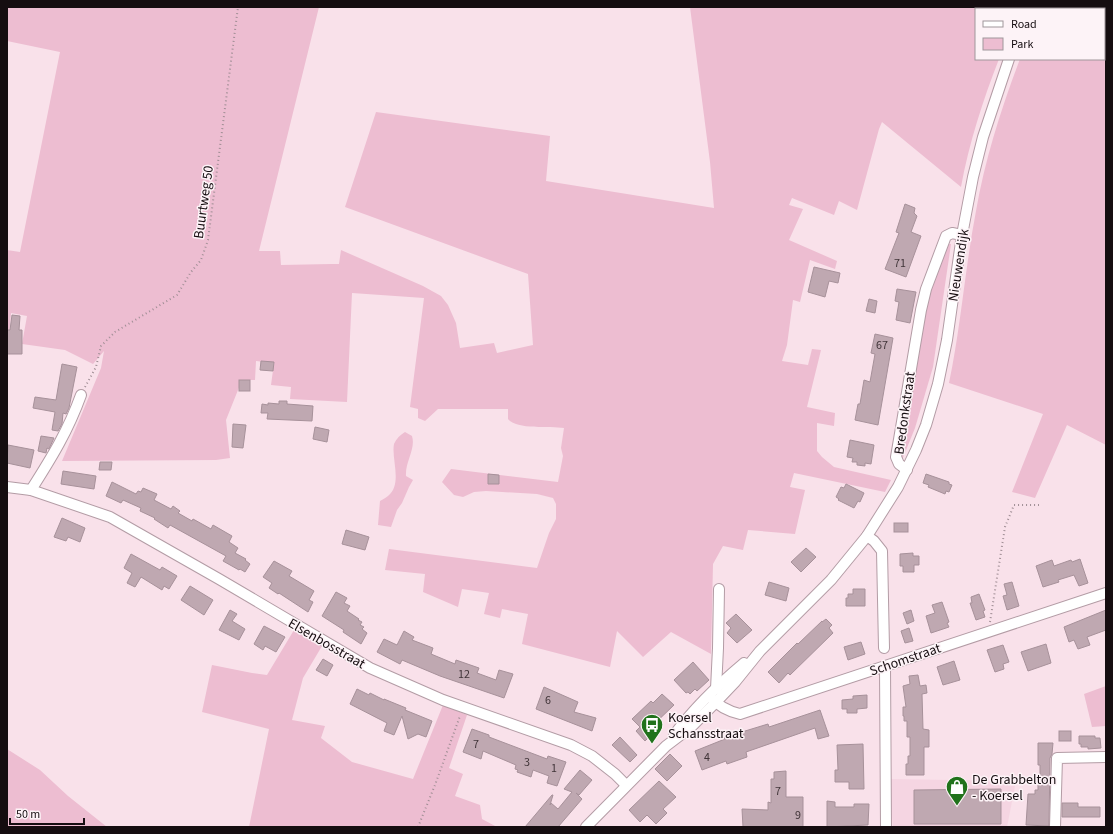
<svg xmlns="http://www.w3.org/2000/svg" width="1113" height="834" viewBox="0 0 1113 834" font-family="'Source Sans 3',sans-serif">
<rect width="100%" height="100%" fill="#f9e1ea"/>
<polygon fill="#f5d5e2" points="890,779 1016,781 1007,827 893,827 891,806"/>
<g fill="#edbdd1">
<path d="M 7,7 L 319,7 L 259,251 L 280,251 L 281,265 L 331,264 L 339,264 L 341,250 L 423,286 L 441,296 L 448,305 L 456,323 L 460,348 L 494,343 L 497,353 L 533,345 L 528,274 L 345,207 L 376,112 L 550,136 L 546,181 L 714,208 L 710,162 L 690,7 L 1018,7 L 1017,9 L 976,9 L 976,59 L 999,59 C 983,100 969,143 961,187 L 882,122 L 879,129 L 857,210 L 839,201 L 834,215 L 792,198 L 789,205 L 803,209 L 789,240 L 837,261 L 835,269 L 810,260 L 800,302 L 793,300 L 787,345 L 782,361 L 808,365 L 812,349 L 821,350 L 807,407 L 835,413 L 834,426 L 817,423 L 817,451 L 822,457 L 834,467 L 891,480 L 885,492 L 794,473 L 790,487 L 805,490 L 795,534 L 748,530 L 743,550 L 723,546 L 713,564 L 711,654 L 671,632 L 643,657 L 617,631 L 610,667 L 522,644 L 528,614 L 502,609 L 500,618 L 484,614 L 489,593 L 462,589 L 458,607 L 423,592 L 425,574 L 385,570 L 389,549 L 537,568 L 549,533 L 556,519 L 556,504 L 553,498 L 537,494 L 486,491 L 474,492 L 463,497 L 454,495 L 442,482 L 451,469 L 558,482 L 563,456 L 561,448 L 564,428 C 550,426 517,430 508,419 L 508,409 L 438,409 L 425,421 L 418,418 L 418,409 L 410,407 L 424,298 L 352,293 L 347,402 L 290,399 L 291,387 L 271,385 L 274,363 L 256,361 L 255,380 L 242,380 L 226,420 L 230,458 L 216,460 L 62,461 L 101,368 L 104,351 L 93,364 L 65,350 L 22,344 L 27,316 L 11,313 L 7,360 L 7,250 L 20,252 L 60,52 L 7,41 Z"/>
<path d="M 1104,28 L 1106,29 L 1106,445 L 1067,425 L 1035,498 L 1012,492 L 1043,414 L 949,383 C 961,326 965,268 976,211 C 985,159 1001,109 1020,59 L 1104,59 Z"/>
<polygon points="948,244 951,244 933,367 915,428 902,460 899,452 926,298"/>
<path d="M 405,432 L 412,436 C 416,449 405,462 406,476 L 413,480 L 409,487 L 402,503 L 397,510 L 391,527 L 378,525 L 380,501 C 383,499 386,498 388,496 C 403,484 391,459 394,444 C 396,439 400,435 405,432 Z"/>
<polygon points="294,630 322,646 303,678 292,720 325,726 321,738 352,762 413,779 443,705 467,715 449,768 463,774 455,796 480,805 482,819 497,827 249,827 269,729 202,712 212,665 252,673 267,675"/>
<polygon points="1106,686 1106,726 1092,727 1084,694"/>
<polygon points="7,749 40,770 68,796 107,827 7,827"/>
</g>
<g fill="#bfa8b1" stroke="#a7919a">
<polygon points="905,204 915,208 914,213 917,216 911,232 921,236 906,277 885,269 899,233 896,232"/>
<polygon points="814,267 840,273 838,283 829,281 825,297 808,292"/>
<polygon points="897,289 916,292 910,323 896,320 899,302 895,301"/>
<polygon points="869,299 877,301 875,313 866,311"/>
<polygon points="12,315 20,316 19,330 22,330 22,354 7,354 7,330 10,330"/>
<polygon points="875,334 893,338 878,425 855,420 858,404 860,404 864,380 870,382 875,354 871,353"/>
<polygon points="261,361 274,362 273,371 260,370"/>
<polygon points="62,364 77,367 69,408 66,414 63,413 62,424 58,431 52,430 55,412 33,408 35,397 56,400"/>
<rect x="239" y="380" width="11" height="11"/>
<polygon points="279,401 287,401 287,404 313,406 312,421 267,419 268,413 261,413 262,404 268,405 268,403 279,404"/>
<polygon points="233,424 246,425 243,448 232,447"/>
<polygon points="315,427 329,430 327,442 313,439"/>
<polygon points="41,436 54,438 49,449 47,448 46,453 38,451"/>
<polygon points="850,440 874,445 871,464 865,463 865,466 857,465 857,462 852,462 853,458 847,457"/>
<polygon points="8,445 34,450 30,468 7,463"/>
<polygon points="100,462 112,462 111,470 99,470"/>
<polygon points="63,471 96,476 94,489 61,484"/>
<polygon points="488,474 499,475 499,484 488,484"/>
<polygon points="926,474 949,482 949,484 952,485 949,492 946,491 945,494 928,487 929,485 923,483"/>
<polygon points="112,482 136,494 138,491 141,492 143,488 157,494 154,500 171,509 173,506 180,511 178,513 192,521 193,519 211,529 213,525 232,536 229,542 238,548 235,553 246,559 245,560 250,564 245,572 240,569 239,570 223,561 226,556 170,525 168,528 154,519 155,518 140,511 141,508 123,500 121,503 106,496"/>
<polygon points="846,484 864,493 860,502 858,501 854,508 838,500 839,499 836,497 841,487 844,488"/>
<polygon points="62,518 85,528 80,542 68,537 66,541 54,537"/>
<rect x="894" y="523" width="14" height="9"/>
<polygon points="346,530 369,537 365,550 342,544"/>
<polygon points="806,548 816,557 801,572 791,562"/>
<polygon points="913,553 913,556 919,556 919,565 914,565 914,572 903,572 903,566 900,566 900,554"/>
<polygon points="131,554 160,570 162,567 177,576 169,589 164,586 162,590 141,577 135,587 127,583 132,573 124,568"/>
<polygon points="1080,559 1088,583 1079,586 1074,575 1058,580 1059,582 1043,587 1036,566 1052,560 1054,566 1071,560 1072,562"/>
<polygon points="274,561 292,571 289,576 314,591 309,600 313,602 308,612 279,593 278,594 269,588 272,583 263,577"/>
<polygon points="769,582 789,588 786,601 765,595"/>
<polygon points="1012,582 1019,606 1007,610 1003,596 1007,595 1004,584"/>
<polygon points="190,586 213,600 204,615 181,600"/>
<polygon points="853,589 865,589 865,606 846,606 846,598 848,598 848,594 853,594"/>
<polygon points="336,592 347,598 344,603 350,606 347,611 359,619 358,620 362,622 360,625 364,627 362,629 367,633 361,644 343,632 344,630 322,616"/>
<polygon points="979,594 985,610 983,611 985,617 976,620 970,603 972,603 971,597"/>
<polygon points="942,602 949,622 947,623 949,627 931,633 926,616 935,613 932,605"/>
<polygon points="230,610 237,614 232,621 245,629 239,640 219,630"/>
<polygon points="911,610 914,621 907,624 903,613"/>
<polygon points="1106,610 1106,630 1087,637 1090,645 1078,649 1074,640 1069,642 1064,627"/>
<polygon points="736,614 752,630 737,643 727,633 731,628 726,623"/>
<polygon points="826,619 832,625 829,628 833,633 790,675 788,673 779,683 768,672 797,643 798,644 822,621 822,622"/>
<polygon points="264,626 285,637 276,652 265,646 263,650 254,644"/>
<polygon points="909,628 913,641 905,643 901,631"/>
<polygon points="404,631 414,637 412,640 433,648 431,654 455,664 456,660 479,668 477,673 496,680 499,670 513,674 504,698 440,676 402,660 400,664 377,652 384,639 397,645"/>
<polygon points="861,642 865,654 848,660 844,647"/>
<polygon points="1046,644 1051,663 1028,671 1021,652"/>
<polygon points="1003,645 1009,662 1003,664 1004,669 995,672 987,650"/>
<polygon points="323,659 333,665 327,676 316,670"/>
<polygon points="954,661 960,680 943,685 937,667"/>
<polygon points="693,662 709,680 697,691 695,689 690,694 688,692 686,693 674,680"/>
<polygon points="918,675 920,686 926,685 927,693 922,694 923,729 929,730 929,747 924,747 924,775 906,775 906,764 908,764 908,756 910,756 910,737 907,737 907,721 904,721 904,716 903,716 903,707 906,707 903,686 910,684 909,676"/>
<polygon points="544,687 578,702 574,712 596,718 592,731 536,709"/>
<polygon points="357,689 369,695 370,693 384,700 384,699 406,708 405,710 432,721 426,737 418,734 408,739 402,716 394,735 384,731 387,723 350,704"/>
<polygon points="662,694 674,705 649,729 653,733 645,741 636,731 640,727 632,719 651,701 653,703"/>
<polygon points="867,695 867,708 857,709 857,713 847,713 847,709 842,709 842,700 853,699 853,696"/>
<polygon points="820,710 829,736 818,739 815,728 746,752 747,757 727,764 726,761 702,770 695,751 725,739 724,738 732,735 768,724 769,727"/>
<polygon points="472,729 489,735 489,737 547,759 548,756 566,762 557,786 547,783 549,776 533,770 531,777 517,772 518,770 515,769 516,765 483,751 481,759 463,752"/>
<rect x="1059" y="731" width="12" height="10"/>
<polygon points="1079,736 1095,736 1095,738 1100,738 1101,748 1088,749 1088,747 1081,747 1081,744 1079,744"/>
<polygon points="620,737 637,755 630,762 612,745"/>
<polygon points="1038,743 1053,743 1052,754 1050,758 1049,826 1026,825 1028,794 1035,794 1035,790 1038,790 1038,785 1040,785 1040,765 1038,765"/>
<polygon points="863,744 864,789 849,789 849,782 835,782 835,770 838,770 837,745"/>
<polygon points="670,754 682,766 667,781 655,769"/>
<polygon points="580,770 592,780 579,795 576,793 582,799 558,827 525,827 552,795 553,795 550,805 551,803 558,809 572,792 564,789"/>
<polygon points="786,771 786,797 803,797 803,827 743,827 742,809 768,810 768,802 771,803 771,779 774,779 774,772"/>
<polygon points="659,781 676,797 663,809 667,813 656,824 647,815 640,822 629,810"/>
<polygon points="1001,789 1001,824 914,824 914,790"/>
<polygon points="827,801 835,802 835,807 854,807 854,804 869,804 868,825 827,827"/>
<polygon points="1062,803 1078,803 1078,807 1100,807 1100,817 1062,817"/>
</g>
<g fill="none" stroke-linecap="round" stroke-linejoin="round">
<g stroke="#b39ca5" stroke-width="12">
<g id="minor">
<polyline points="1027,9 1028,7"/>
<polyline points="907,470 899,464 896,457 921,310 926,289 946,236 952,233 962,235"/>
<polyline points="7,487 31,490 110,517 219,579 370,668 443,700 571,745 592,756 615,774 626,785"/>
<path d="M 31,490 C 52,457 68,431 81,395"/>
<polyline points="867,536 874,541 882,551 884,648"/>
<polyline points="885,667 886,827"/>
<polyline points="716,689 718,648 719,589"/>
<path d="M 709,696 C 718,706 727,711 740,714 L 1106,593"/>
<path d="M 674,735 C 694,708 719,684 744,663"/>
<polyline points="586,827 666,746 691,727 715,703 735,682 760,651 831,580 867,536 898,487 916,450 926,425 938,384 947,340 962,235 973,177 983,137 1009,59"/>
<polyline points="1055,827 1057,758 1106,757"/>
</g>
</g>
<g stroke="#a08e95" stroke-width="2" stroke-dasharray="1 3" stroke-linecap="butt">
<polyline points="85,387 96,367 101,346 115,332 177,295 191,272 201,260 208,240 238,7"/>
<polyline points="990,622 1005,527 1014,505 1039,505"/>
<polyline points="418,827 435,785 460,716"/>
</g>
<use href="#minor" stroke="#fff" stroke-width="10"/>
</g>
<defs>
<g id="bus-pin" transform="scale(1.15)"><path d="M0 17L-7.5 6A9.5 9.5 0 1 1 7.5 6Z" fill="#20721b" stroke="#fdf3f7"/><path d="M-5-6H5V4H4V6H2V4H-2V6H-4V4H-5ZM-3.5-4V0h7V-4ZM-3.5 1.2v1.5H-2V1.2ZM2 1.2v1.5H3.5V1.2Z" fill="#fff"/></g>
<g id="shop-pin" transform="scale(1.15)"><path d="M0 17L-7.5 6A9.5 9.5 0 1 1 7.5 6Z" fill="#20721b" stroke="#fdf3f7"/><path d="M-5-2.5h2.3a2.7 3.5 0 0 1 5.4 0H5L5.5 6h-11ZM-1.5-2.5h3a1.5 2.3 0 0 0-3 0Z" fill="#fff"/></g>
</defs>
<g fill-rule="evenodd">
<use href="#bus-pin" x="652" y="725"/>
<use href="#shop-pin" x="957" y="787"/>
</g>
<g text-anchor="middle" stroke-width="3" stroke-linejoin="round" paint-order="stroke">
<g font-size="12" fill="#403438">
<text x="900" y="267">71</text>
<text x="882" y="349">67</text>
<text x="464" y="678">12</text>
<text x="548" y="704">6</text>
<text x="476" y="748">7</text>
<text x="707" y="761">4</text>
<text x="527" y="766">3</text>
<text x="554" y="772">1</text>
<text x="778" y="795">7</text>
<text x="798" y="819">9</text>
</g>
<g font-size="14" fill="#150d10" stroke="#fdf3f7">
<text transform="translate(203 202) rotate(-82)" y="5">Buurtweg 50</text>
<text transform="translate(958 265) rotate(-81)" y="5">Nieuwendijk</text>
<text transform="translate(904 413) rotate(-82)" y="5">Bredonkstraat</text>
<text transform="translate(327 643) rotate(30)" y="5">Elsenbosstraat</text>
<text transform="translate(905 659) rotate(-19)" y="5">Schomstraat</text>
</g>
<g font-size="14" fill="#150d10" stroke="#fdf3f7" text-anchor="start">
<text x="668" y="722">Koersel<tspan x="668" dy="16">Schansstraat</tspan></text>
<text x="972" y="784">De Grabbelton<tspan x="972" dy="16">- Koersel</tspan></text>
</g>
</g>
<rect width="1113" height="834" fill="none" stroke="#150d10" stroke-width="16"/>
<rect x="975" y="8" width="130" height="52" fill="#fdf3f7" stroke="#a0979b"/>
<rect x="983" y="21" width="20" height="6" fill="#ffffff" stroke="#a0979b"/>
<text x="1011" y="28" font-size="12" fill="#150d10">Road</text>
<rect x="983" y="38" width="20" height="12" fill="#edbdd1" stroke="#a0979b"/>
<text x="1011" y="48" font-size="12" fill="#150d10">Park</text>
<path d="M10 818v6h74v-6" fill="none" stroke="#150d10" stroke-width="2"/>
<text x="16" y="818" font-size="12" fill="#150d10" stroke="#fdf3f7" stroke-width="3" paint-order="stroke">50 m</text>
</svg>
